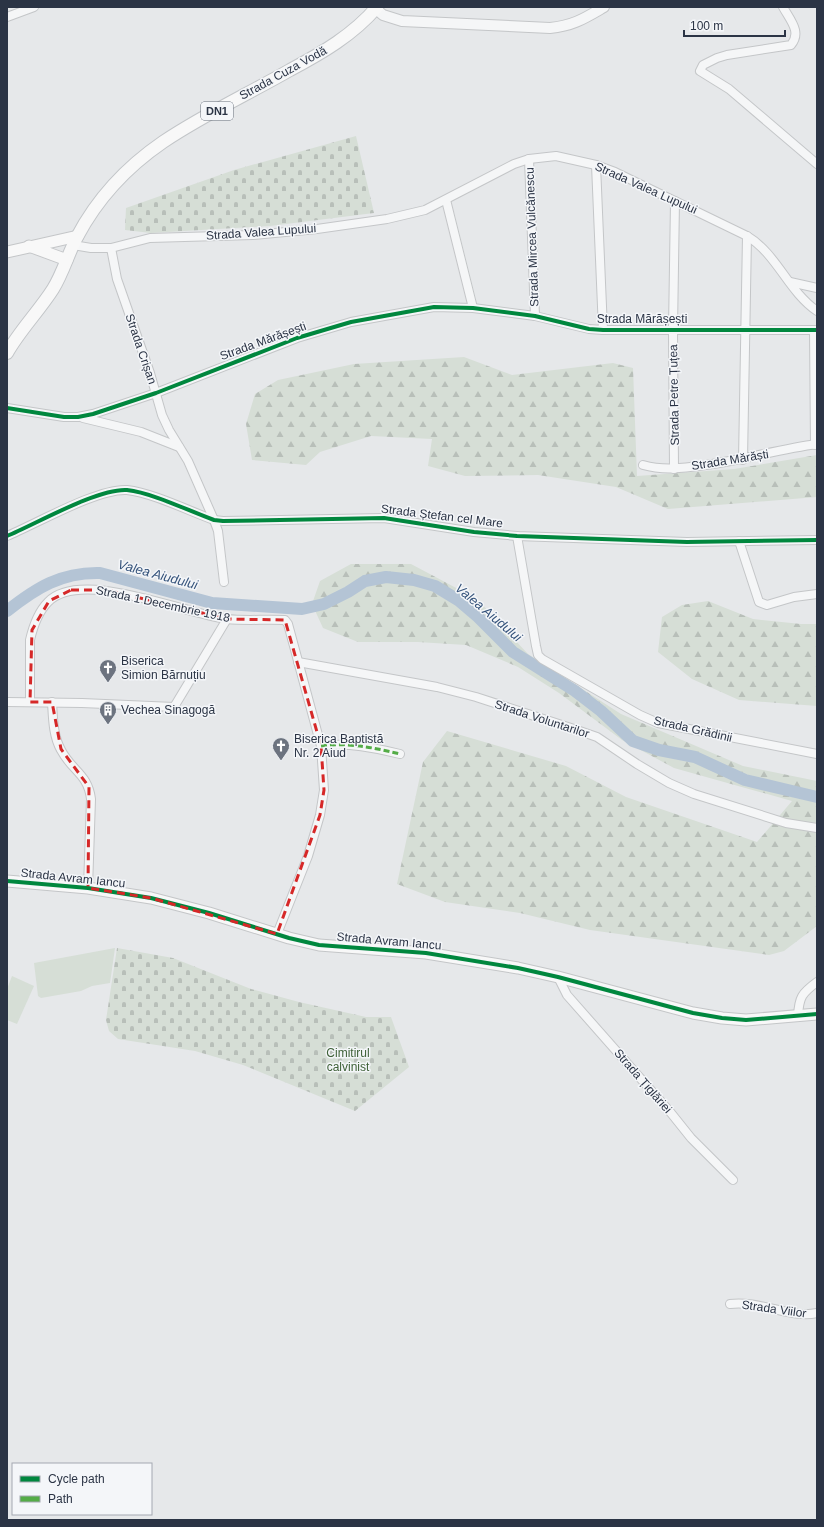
<svg xmlns="http://www.w3.org/2000/svg" width="824" height="1527" viewBox="0 0 824 1527" font-family="Helvetica,sans-serif">
<defs>
<pattern id="forest-firs" width="22" height="20" patternUnits="userSpaceOnUse"><rect width="22" height="20" fill="#d6ded6"/><path d="M5 1l3.5 6h-7zM16 11l3.5 6h-7z" fill="#b8bfb9"/></pattern>
<pattern id="cemetery-stones" width="16" height="16" patternUnits="userSpaceOnUse"><rect width="16" height="16" fill="#d6ded6"/><path d="M2 7V4a2 2 0 0 1 4 0v3zM10 15v-3a2 2 0 0 1 4 0v3z" fill="#b8bfb9"/></pattern>
</defs>
<rect width="100%" height="100%" fill="#e6e8ea"/>
<g fill="#d6ded6">
<polygon points="115,948 110,983 92,986 81,991 41,998 38,996 34,963"/>
<polygon points="12,976 34,986 17,1024 7,1020 7,989"/>
</g>
<g fill="url(#forest-firs)">
<polygon points="464,357 512,375 613,363 633,368 637,476 734,469 817,455 817,497 668,509 616,487 538,475 465,476 428,466 432,439 371,436 320,452 306,465 252,460 246,424 255,394 278,380 354,364"/>
<polygon points="351,564 411,564 477,599 528,654 621,714 743,766 817,781 817,926 784,951 769,955 590,930 520,913 445,902 397,884 423,762 447,731 566,766 626,797 757,842 792,801 674,768 622,740 559,693 518,667 466,645 418,642 358,642 323,628 312,604 320,581"/>
<polygon points="708,601 753,619 801,624 817,624 817,706 739,700 692,679 658,652 662,617 682,605"/>
</g>
<g fill="url(#cemetery-stones)">
<polygon points="356,136 374,213 270,226 151,233 125,230 126,208 234,170"/>
<polygon points="117,948 173,958 251,989 299,1002 366,1017 391,1017 409,1067 355,1111 243,1065 195,1051 118,1039 109,1031 106,1020"/>
</g>
<g fill="none" stroke-linecap="round" stroke-linejoin="round">
<path stroke="#b4c4d5" stroke-width="12" d="M 7,611 C 36,588 61,572 100,573 L 212,603 L 302,609 L 324,604 L 348,592 L 365,581 L 386,577 L 414,580 L 435,586 L 458,600 L 478,617 L 513,652 L 575,691 L 601,711 L 633,741 L 659,750 L 695,757 L 745,780 L 817,797"/>
<g stroke="#c4c6c8" stroke-width="10">
<g id="minor">
<path d="M 783,7 C 790,20 802,32 791,45 L 727,55 L 717,58 L 703,65 L 700,71 L 729,89 L 817,164"/>
<polyline points="7,17 34,7"/>
<polyline points="529,159 535,316"/>
<polyline points="596,165 603,330"/>
<polyline points="446,200 473,308"/>
<path d="M 73,245 L 91,248 L 111,248 L 150,238 L 253,235 L 317,229 L 387,219 L 425,210 L 514,164 L 529,159 L 556,156 L 596,165 L 615,172 L 747,236 C 777,254 788,291 817,311"/>
<polyline points="111,248 117,279 150,373 162,415 169,430 188,461 214,520 218,531 224,582"/>
<polyline points="790,282 817,288"/>
<polyline points="814,330 815,445"/>
<polyline points="7,408 64,417 78,417 93,414 156,393 297,338 351,322 434,307 473,308 535,316 589,329 603,330 817,330"/>
<polyline points="83,418 141,432 179,447"/>
<polyline points="743,460 747,236"/>
<path d="M 643,465 C 664,471 684,468 706,465 C 743,460 780,449 817,444"/>
<polyline points="674,469 673,330 675,201"/>
<path d="M 7,536 C 36,524 98,488 127,490 C 153,493 189,511 214,520 L 223,521 L 384,518 L 474,532 L 517,536 L 687,542 L 817,540"/>
<polyline points="517,536 536,646 538,655 542,659 640,715 658,723 817,754"/>
<polyline points="739,541 759,602 767,605 794,597 817,594"/>
<polyline points="298,662 437,687 476,697 571,728 597,737 637,764 669,783 694,794 786,823 817,828"/>
<polyline points="7,702 82,703 174,707 227,619"/>
<path d="M 30,702 L 30,640 C 33,627 38,612 48,602 C 81,568 185,614 227,619 C 246,621 266,619 285,620 L 288,624 L 321,746 L 324,790 L 320,815 L 308,856 L 277,934"/>
<path d="M 52,702 C 53,718 53,736 61,750 C 72,771 88,774 91,799 L 88,888"/>
<path d="M 321,746 C 348,742 375,748 400,754"/>
<polyline points="558,977 567,995 671,1113 691,1138 733,1180"/>
<path d="M 798,1016 C 799,997 802,993 817,982"/>
<path d="M 730,1304 C 760,1300 790,1319 817,1313"/>
</g>
</g>
<g stroke="#c4c6c8" stroke-width="12">
<path id="tertiary" d="M 376,9 L 383,15 L 402,21 L 550,28 C 573,26 585,18 604,7"/>
</g>
<g stroke="#c4c6c8" stroke-width="13">
<g id="secondary">
<polyline points="29,246 67,260"/>
<polyline points="7,252 78,236"/>
<polyline points="7,881 88,888 151,898 209,913 289,938 319,945 426,953 518,968 558,977 693,1013 722,1018 746,1020 817,1014"/>
</g>
</g>
<g stroke="#c2c5c8" stroke-width="14">
<path id="primary" d="M 7,353 C 20,330 39,311 53,289 C 63,273 68,254 77,237 C 97,199 128,166 163,142 C 203,115 248,94 290,70 C 322,53 353,35 377,7"/>
</g>
<use href="#minor" stroke="#f5f6f7" stroke-width="8"/>
<use href="#tertiary" stroke="#f5f6f7" stroke-width="10"/>
<use href="#secondary" stroke="#f8f8f8" stroke-width="11"/>
<use href="#primary" stroke="#f8f8f8" stroke-width="12"/>
<path stroke="#54ac47" stroke-width="3" stroke-dasharray="6 3" stroke-linecap="butt" d="M 321,746 C 348,742 375,748 400,754"/>
<g stroke="#f4f6f9" stroke-width="6">
<g id="cycleway">
<polyline points="7,408 64,417 78,417 93,414 156,393 297,338 351,322 434,307 473,308 535,316 589,329 603,330 817,330"/>
<path d="M 7,536 C 36,524 98,488 127,490 C 153,493 189,511 214,520 L 223,521 L 384,518 L 474,532 L 517,536 L 687,542 L 817,540"/>
<polyline points="7,881 88,888 151,898 209,913 289,938 319,945 426,953 518,968 558,977 693,1013 722,1018 746,1020 817,1014"/>
</g>
</g>
<use href="#cycleway" stroke="#00873e" stroke-width="4"/>
</g>
<path fill="none" stroke="#d62828" stroke-width="3" stroke-dasharray="8 5" stroke-linejoin="round" d="M 71,590 L 107,590 L 227,619 L 285,620 L 321,746 L 324,790 L 320,815 L 277,934 L 151,898 L 88,888 L 89,787 L 61,749 L 52,702 L 30,702 L 32,630 L 49,601 Z"/>
<defs>
<g id="church-pin" transform="scale(0.9)"><path d="M0 17L-7.5 6A9.5 9.5 0 1 1 7.5 6Z" fill="#6c737f" stroke="#f4f6f9"/><path d="M-1.2-6h2.4v3.5h3.3v2.4h-3.3V6h-2.4V-.1h-3.3v-2.4h3.3Z" fill="#fff"/></g>
<g id="building-pin" transform="scale(0.9)"><path d="M0 17L-7.5 6A9.5 9.5 0 1 1 7.5 6Z" fill="#6c737f" stroke="#f4f6f9"/><path d="M-4-6H4V6H1V3H-1V6H-4ZM-2.5-4.3h1.7v1.8h-1.7ZM.8-4.3h1.7v1.8H.8ZM-2.5-1h1.7V.8h-1.7ZM.8-1h1.7V.8H.8Z" fill="#fff"/></g>
</defs>
<g fill-rule="evenodd">
<use href="#church-pin" x="108" y="668"/>
<use href="#building-pin" x="108" y="710"/>
<use href="#church-pin" x="281" y="746"/>
</g>
<g text-anchor="middle" stroke-width="3" stroke-linejoin="round" paint-order="stroke">
<rect fill="#f4f6f9" stroke="#676e7b" stroke-width="1" x="201" y="102" width="32" height="18" rx="3"/>
<g font-size="11" font-weight="bold" fill="#2b3445">
<text x="217" y="115">DN1</text>
</g>
<g font-size="12" fill="#2b3445" stroke="#f4f6f9">
<text transform="translate(283 73) rotate(-29)" y="4">Strada Cuza Vodă</text>
<text transform="translate(646 188) rotate(24)" y="4">Strada Valea Lupului</text>
<text transform="translate(261 232) rotate(-4)" y="4">Strada Valea Lupului</text>
<text transform="translate(532 237) rotate(-92)" y="4">Strada Mircea Vulcănescu</text>
<text x="642" y="323">Strada Mărășești</text>
<text transform="translate(263 341) rotate(-20)" y="4">Strada Mărășești</text>
<text transform="translate(141 349) rotate(71)" y="4">Strada Crișan</text>
<text transform="translate(674 395) rotate(-91)" y="4">Strada Petre Țuțea</text>
<text transform="translate(730 460) rotate(-9)" y="4">Strada Mărăști</text>
<text transform="translate(442 516) rotate(7)" y="4">Strada Ștefan cel Mare</text>
<text transform="translate(163 604) rotate(12)" y="4">Strada 1 Decembrie 1918</text>
<text transform="translate(542 719) rotate(18)" y="4">Strada Voluntarilor</text>
<text transform="translate(693 729) rotate(13)" y="4">Strada Grădinii</text>
<text transform="translate(73 878) rotate(6)" y="4">Strada Avram Iancu</text>
<text transform="translate(389 941) rotate(5)" y="4">Strada Avram Iancu</text>
<text transform="translate(643 1081) rotate(49)" y="4">Strada Țiglăriei</text>
<text transform="translate(774 1309) rotate(8)" y="4">Strada Viilor</text>
</g>
<g font-size="12" fill="#2b3445" stroke="#f4f6f9" text-anchor="start">
<text x="121" y="665">Biserica<tspan x="121" dy="14">Simion Bărnuțiu</tspan></text>
<text x="121" y="714">Vechea Sinagogă</text>
<text x="294" y="743">Biserica Baptistă<tspan x="294" dy="14">Nr. 2 Aiud</tspan></text>
</g>
<g font-size="12" fill="#3f6138" stroke="#f4f6f9">
<text x="348" y="1057">Cimitirul<tspan x="348" dy="14">calvinist</tspan></text>
</g>
<g font-size="13" font-style="italic" fill="#34527a" stroke="#f4f6f9">
<text transform="translate(158 574) rotate(15)" y="5">Valea Aiudului</text>
<text transform="translate(489 612) rotate(40)" y="5">Valea Aiudului</text>
</g>
</g>
<rect width="824" height="1527" fill="none" stroke="#2b3445" stroke-width="16"/>
<rect x="12" y="1463" width="140" height="52" fill="#f4f6f9" stroke="#a4a8b1"/>
<rect x="20" y="1476" width="20" height="6" fill="#00873e" stroke="#a4a8b1"/>
<text x="48" y="1483" font-size="12" fill="#2b3445">Cycle path</text>
<rect x="20" y="1496" width="20" height="6" fill="#54ac47" stroke="#a4a8b1"/>
<text x="48" y="1503" font-size="12" fill="#2b3445">Path</text>
<path d="M684 30v6h101v-6" fill="none" stroke="#2b3445" stroke-width="2"/>
<text x="690" y="30" font-size="12" fill="#2b3445" stroke="#f4f6f9" stroke-width="3" paint-order="stroke">100 m</text>
</svg>
